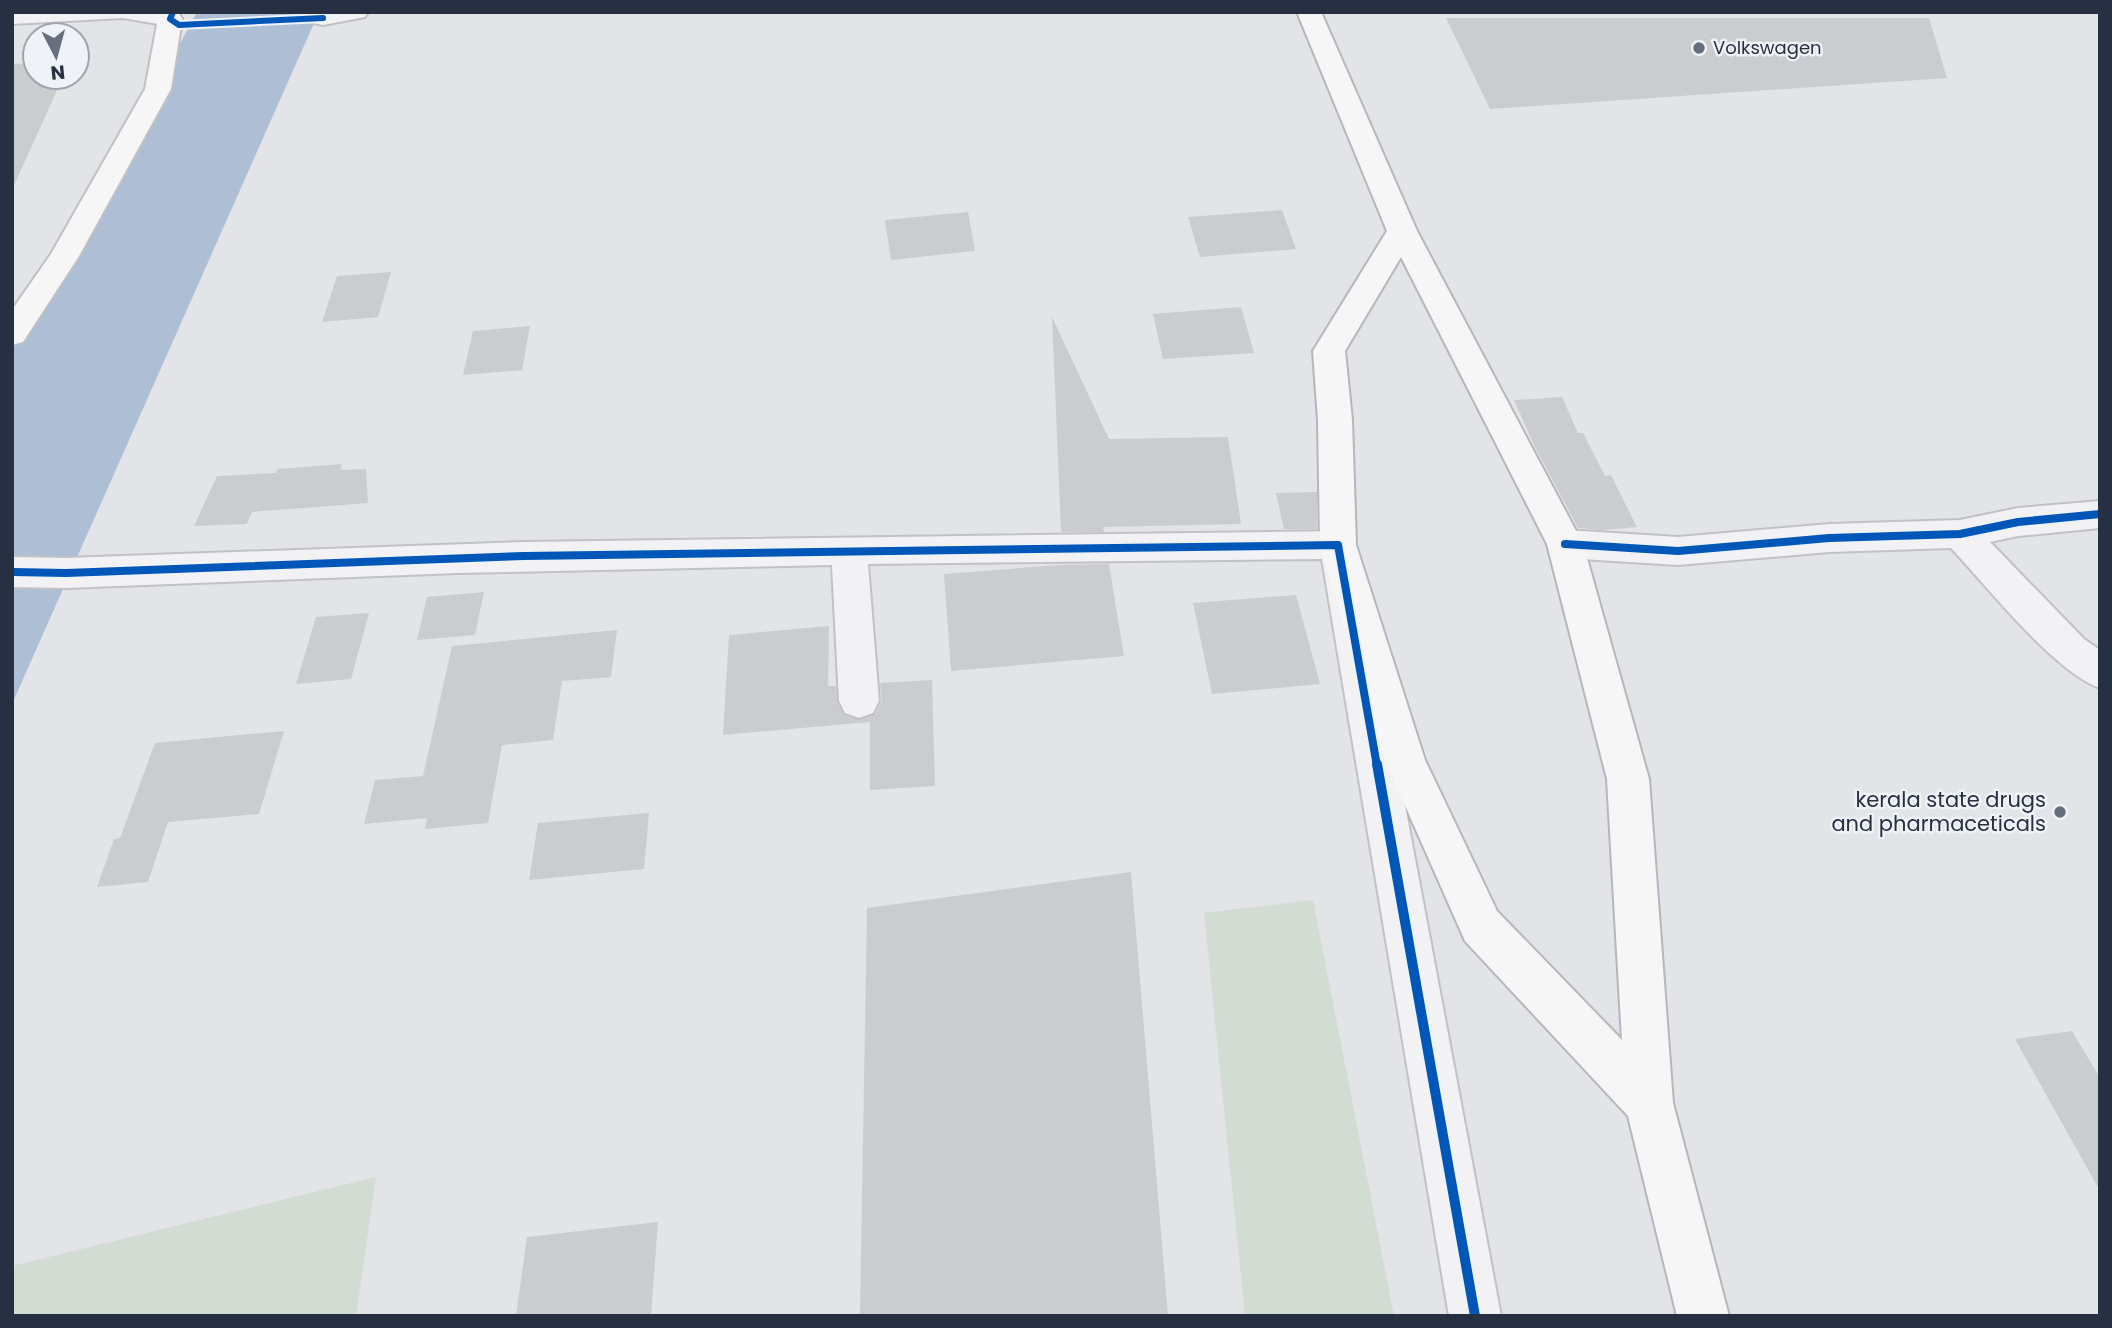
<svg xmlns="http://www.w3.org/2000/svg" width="2112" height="1328" viewBox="0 0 2112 1328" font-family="Poppins,sans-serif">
<rect width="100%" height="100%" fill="#e2e4e7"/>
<g fill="#d2dcd2">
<polygon points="1313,900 1394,1316 1245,1316 1204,913"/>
<polygon points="376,1177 356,1316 12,1316 12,1266"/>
</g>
<polygon fill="#aebfd5" points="197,12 319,12 12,704 12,342 140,118"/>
<g fill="#caccd0">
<polygon points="1446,18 1929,18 1947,78 1490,109"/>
<polygon points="35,63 35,77 63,77 12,190 12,64"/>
<polygon points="1282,210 1296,249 1200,257 1188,217"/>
<polygon points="968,212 975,251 891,260 885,220"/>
<polygon points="391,272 378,317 322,322 337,276"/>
<polygon points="1241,307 1254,353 1163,359 1153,314"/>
<polygon points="1052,317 1109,439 1228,437 1241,524 1103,527 1104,532 1061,532"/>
<polygon points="530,326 522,370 463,375 473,331"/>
<polygon points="1562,397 1578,433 1583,433 1605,476 1611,475 1637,527 1603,530 1578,528 1534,445 1514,400"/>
<polygon points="342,464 340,470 366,469 368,503 252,512 247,524 194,526 217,476 276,473 277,469"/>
<polygon points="1317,492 1317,529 1284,529 1276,493"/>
<polygon points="1109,564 1124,656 951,671 944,574 1059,565"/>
<polygon points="484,592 475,635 417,640 427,597"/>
<polygon points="1296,595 1320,684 1212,694 1193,603"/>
<polygon points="369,613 351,679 296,684 316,617"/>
<polygon points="829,626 828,686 836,686 837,702 844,715 860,720 875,714 882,701 880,683 932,680 935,786 870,790 870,722 723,735 729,635"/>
<polygon points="617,630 611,677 562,681 553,740 502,745 488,823 425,829 427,818 364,824 375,780 423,776 452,646"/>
<polygon points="284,731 259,814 168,822 148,882 97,887 114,839 120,838 155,743"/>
<polygon points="649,813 644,869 529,880 538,823"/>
<polygon points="1131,872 1168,1316 860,1316 867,908"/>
<polygon points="2072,1031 2100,1078 2100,1191 2015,1039"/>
<polygon points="658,1222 651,1316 516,1316 527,1237"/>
</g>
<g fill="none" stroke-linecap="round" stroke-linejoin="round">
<g stroke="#c0c2c5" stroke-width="4">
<g id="minor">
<polygon points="12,12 172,12 179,14 182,19 179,24 170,26 123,18 12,24"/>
<polygon points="317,12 368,12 365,17 323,25 314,23 311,18"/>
<path d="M 2100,501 L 2100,528 L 2018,536 L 1990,542 L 2084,639 L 2100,650 L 2100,688 C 2054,672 1987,586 1951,548 L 1829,552 L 1678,565 L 1565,558 L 1552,554 L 1547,544 L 1552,534 L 1565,530 L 1678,537 L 1829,524 L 1960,520 L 2018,508 Z"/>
<polygon points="1338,531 1351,535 1356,545 1501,1316 1449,1316 1322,559 868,564 879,701 873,713 859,718 845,713 839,701 832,565 459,573 66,588 12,587 12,557 66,558 524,542"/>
</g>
</g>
<g stroke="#bec1c5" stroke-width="4">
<polygon id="major" points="172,12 179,14 182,19 171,89 79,256 23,342 12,345 12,310 51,254 145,89 158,19 161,14"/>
</g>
<g stroke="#b4b7bc" stroke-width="4">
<path id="highway" d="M 1297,12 L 1321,12 L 1417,231 L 1583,544 L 1649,779 L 1673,1103 L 1729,1316 L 1677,1316 L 1628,1116 L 1465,941 L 1385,760 L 1320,545 L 1318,420 L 1313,351 L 1387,231 ZM 1401,257 L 1547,544 L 1607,779 L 1622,1040 L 1497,911 L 1425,760 L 1356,545 L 1352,420 L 1345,351 Z"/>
</g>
<use href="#minor" fill="#f2f2f4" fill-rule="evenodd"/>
<use href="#major" fill="#f6f6f7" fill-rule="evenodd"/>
<use href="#highway" fill="#f6f6f7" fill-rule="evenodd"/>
<g stroke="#eff2f7" stroke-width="10">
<polyline id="cycleway-far2" points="173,12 170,19 179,25 323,18"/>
</g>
<g stroke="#eff2f7" stroke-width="12">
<g id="cycleway-far1">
<polyline points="1565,544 1678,551 1829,538 1960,534 2018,522 2100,514"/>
<polyline points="12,572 66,573 524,556 1338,545 1377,766"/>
</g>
</g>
<g stroke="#eff2f7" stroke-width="15">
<polyline id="cycleway" points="1377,764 1475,1316"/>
</g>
<use href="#cycleway-far2" stroke="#0057b8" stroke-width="6"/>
<use href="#cycleway-far1" stroke="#0057b8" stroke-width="8"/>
<use href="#cycleway" stroke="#0057b8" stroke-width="10"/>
</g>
<g fill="#686f7c" stroke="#eff2f7" stroke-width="2.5">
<circle cx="1699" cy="48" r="7"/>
<circle cx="2060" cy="812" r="7"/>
</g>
<g text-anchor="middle" stroke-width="5" stroke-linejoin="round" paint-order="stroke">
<g font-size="18" fill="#273043" stroke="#eff2f7" text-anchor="start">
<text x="1713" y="54">Volkswagen</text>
</g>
<g font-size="21" fill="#273043" stroke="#eff2f7" text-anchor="end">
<text x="2046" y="807">kerala state drugs<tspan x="2046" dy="24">and pharmaceticals</tspan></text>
</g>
</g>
<rect width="2112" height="1328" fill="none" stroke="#273043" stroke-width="28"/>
<g transform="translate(56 56) rotate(174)"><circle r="33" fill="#eff2f7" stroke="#9fa4af" stroke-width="2"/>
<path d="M0-5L12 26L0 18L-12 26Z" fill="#686f7c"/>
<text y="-10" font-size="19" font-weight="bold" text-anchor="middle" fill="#273043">N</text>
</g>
</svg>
